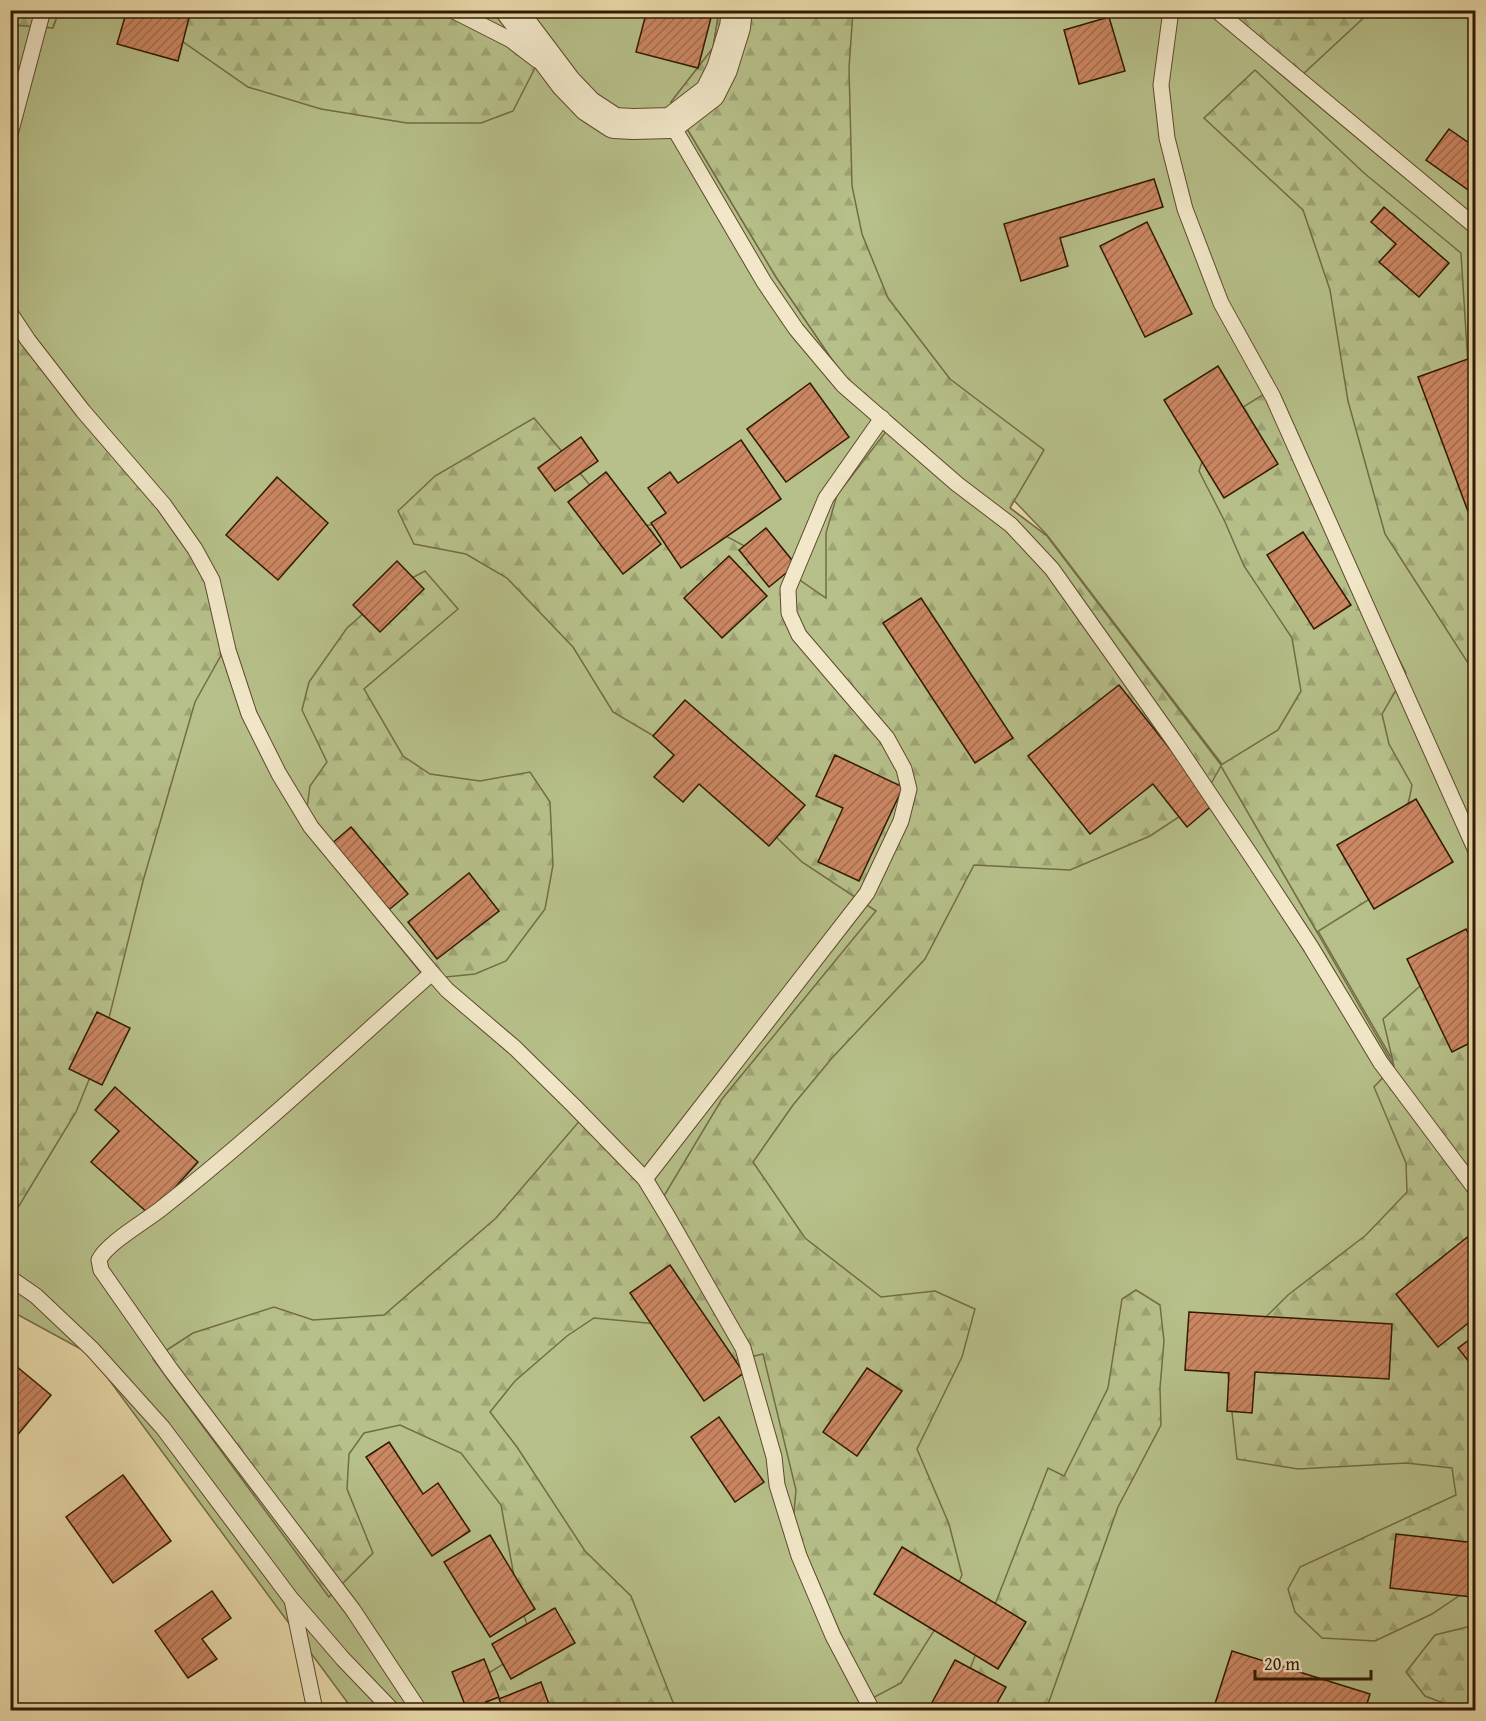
<svg xmlns="http://www.w3.org/2000/svg" width="1486" height="1721" viewBox="0 0 1486 1721" font-family="'Gentium Book Plus',serif">
<defs>
<pattern id="forest-firs" width="22" height="20" patternUnits="userSpaceOnUse" patternTransform="scale(1.5)"><rect width="22" height="20" fill="#b7c08a"/><path d="M5 1l3.5 6h-7zM16 11l3.5 6h-7z" fill="#9ea475"/></pattern>
<pattern id="building-hatch" width="6" height="6" patternUnits="userSpaceOnUse" patternTransform="scale(1.5)"><rect width="6" height="6" fill="#cc8763"/><path d="M-1 1l2-2M0 6l6-6M5 7l2-2" fill="none" stroke="#a66e4f"/></pattern>
</defs>
<rect width="100%" height="100%" fill="#ebdcac"/>
<filter id="stains"><feTurbulence type="fractalNoise" baseFrequency=".00333" numOctaves="4"/><feColorMatrix values="0 0 0 0 .2 0 0 0 0 .09 0 0 0 0 .02 0 0 0 .5 -.17"/></filter>
<radialGradient id="worn" r=".72"><stop offset=".6" stop-color="#630" stop-opacity="0"/><stop offset="1" stop-color="#630" stop-opacity=".3"/></radialGradient>
<g fill="#b7c08a" stroke="#736c45" stroke-width="1.5">
<polygon points="10,11 719,11 713,48 671,102 776,277 850,386 1047,536 1221,765 1394,1066 1475,1175 1475,1710 353,1710 90,1354 11,1311"/>
<polygon points="786,11 1475,11 1475,1171 1396,1066 1221,763 1047,535 811,288"/>
</g>
<g fill="url(#forest-firs)" stroke="#736c45" stroke-width="1.5">
<polygon points="10,11 59,11 53,28 11,25"/>
<polygon points="128,11 439,11 538,62 513,111 481,123 407,123 321,109 248,87 173,35"/>
<polygon points="719,11 853,11 849,68 852,186 862,234 888,298 950,379 1044,450 1010,508 1047,536 1221,765 1278,730 1301,691 1292,638 1244,566 1225,522 1199,471 1214,425 1264,394 1406,673 1382,714 1389,744 1412,785 1392,885 1317,932 1221,766 1200,803 1150,836 1070,870 974,865 925,959 832,1058 793,1105 753,1162 805,1238 881,1297 935,1291 975,1309 962,1357 917,1449 949,1524 962,1575 944,1615 901,1683 869,1700 793,1523 796,1490 763,1354 717,1365 679,1326 594,1318 567,1336 515,1381 490,1412 517,1447 585,1551 631,1596 676,1710 476,1710 474,1682 534,1645 518,1598 501,1505 461,1453 400,1425 364,1433 349,1454 347,1489 373,1553 329,1597 153,1359 193,1333 274,1307 313,1320 384,1315 496,1218 582,1118 661,1201 722,1099 876,911 802,862 698,762 613,712 573,647 507,578 466,554 414,544 398,511 435,476 534,418 624,526 702,523 772,561 826,598 826,533 837,495 895,420 850,386 776,277 671,102 713,48"/>
<polygon points="1222,11 1371,11 1302,75"/>
<polygon points="1255,70 1364,173 1461,253 1469,381 1476,379 1475,674 1385,534 1348,401 1330,290 1303,210 1204,118"/>
<polygon points="11,326 199,559 224,650 195,702 143,881 101,1050 76,1112 11,1219"/>
<polygon points="425,571 458,609 364,689 403,756 430,774 480,781 530,772 550,802 553,865 545,909 506,961 475,974 426,979 304,829 310,786 327,762 302,710 309,682 347,628 391,589"/>
<polygon points="1475,943 1475,1585 1432,1614 1375,1641 1322,1638 1295,1612 1288,1589 1300,1567 1456,1495 1452,1468 1406,1463 1298,1469 1237,1459 1227,1365 1241,1342 1288,1295 1366,1235 1407,1192 1406,1163 1374,1087 1394,1066 1383,1019 1437,971"/>
<polygon points="1136,1290 1160,1305 1164,1341 1160,1388 1161,1425 1118,1507 1046,1710 954,1710 1048,1468 1064,1476 1108,1388 1122,1299"/>
<polygon points="1475,1625 1475,1710 1461,1710 1425,1696 1406,1672 1435,1635"/>
</g>
<g fill="url(#building-hatch)" stroke="#2f1900" stroke-width="1.5">
<polygon points="127,10 191,10 178,61 117,44"/>
<polygon points="647,10 713,10 698,68 636,52"/>
<polygon points="1109,17 1125,71 1079,84 1064,30"/>
<polygon points="1449,129 1476,148 1474,194 1426,160"/>
<polygon points="1154,179 1163,207 1060,238 1068,266 1021,281 1004,224"/>
<polygon points="1384,207 1449,263 1419,297 1379,262 1396,244 1371,222"/>
<polygon points="1147,222 1192,314 1145,337 1100,246"/>
<polygon points="1476,356 1476,533 1418,377"/>
<polygon points="1218,366 1278,464 1224,498 1164,400"/>
<polygon points="810,383 849,437 786,482 747,429"/>
<polygon points="581,437 598,461 555,491 538,468"/>
<polygon points="741,440 781,499 681,568 651,523 666,513 648,488 670,472 678,483"/>
<polygon points="606,472 661,544 623,574 568,502"/>
<polygon points="277,477 328,523 278,580 226,535"/>
<polygon points="766,528 796,565 769,587 739,550"/>
<polygon points="1303,532 1351,605 1314,629 1267,555"/>
<polygon points="729,556 767,596 722,638 684,598"/>
<polygon points="397,561 424,589 380,632 353,605"/>
<polygon points="921,598 1013,738 975,763 883,623"/>
<polygon points="1119,685 1214,804 1187,827 1153,784 1090,834 1028,756"/>
<polygon points="685,700 805,805 769,846 699,784 683,802 654,777 674,755 653,736"/>
<polygon points="835,755 903,787 859,881 818,862 843,808 816,796"/>
<polygon points="1416,799 1453,862 1374,909 1337,845"/>
<polygon points="351,827 408,894 385,913 329,846"/>
<polygon points="469,873 499,911 437,959 408,922"/>
<polygon points="1466,929 1476,949 1476,1040 1452,1052 1407,959"/>
<polygon points="97,1012 130,1028 102,1085 69,1069"/>
<polygon points="115,1087 198,1162 150,1215 91,1162 119,1131 95,1110"/>
<polygon points="1470,1235 1476,1243 1476,1317 1438,1347 1396,1294"/>
<polygon points="670,1265 744,1373 704,1401 630,1293"/>
<polygon points="1189,1312 1392,1324 1389,1379 1255,1372 1252,1413 1227,1411 1229,1373 1185,1370"/>
<polygon points="1476,1335 1476,1371 1458,1348"/>
<polygon points="10,1361 51,1395 10,1444"/>
<polygon points="867,1368 902,1391 857,1456 823,1432"/>
<polygon points="719,1417 764,1482 735,1502 691,1437"/>
<polygon points="389,1442 423,1494 438,1483 470,1531 432,1556 366,1457"/>
<polygon points="123,1475 171,1541 113,1583 66,1517"/>
<polygon points="1396,1534 1476,1543 1476,1570 1472,1597 1390,1588"/>
<polygon points="490,1535 535,1609 490,1637 444,1562"/>
<polygon points="902,1547 1026,1622 998,1669 874,1594"/>
<polygon points="212,1591 231,1618 202,1639 217,1659 188,1678 155,1631"/>
<polygon points="555,1608 575,1643 511,1679 492,1644"/>
<polygon points="1232,1651 1370,1694 1365,1710 1213,1710"/>
<polygon points="484,1659 499,1697 486,1702 489,1710 467,1710 452,1672"/>
<polygon points="955,1660 1006,1687 993,1710 928,1710"/>
<polygon points="541,1682 551,1710 504,1710 499,1699"/>
</g>
<g fill="none" stroke-linecap="round" stroke-linejoin="round">
<g stroke="#5e4a2b" stroke-width="17">
<g id="lane">
<polyline points="452,10 511,40 537,60"/>
<polyline points="1171,10 1161,85 1167,138 1185,209 1221,303 1273,397 1476,851"/>
<polyline points="1216,10 1476,227"/>
<polyline points="671,123 764,282 796,329 843,385 957,484 1011,525 1052,569 1176,744 1252,857 1311,947 1381,1063 1476,1190"/>
<polyline points="10,134 43,10"/>
<path d="M 10,313 L 28,340 L 83,411 L 164,505 L 195,549 L 212,580 L 228,650 L 249,714 L 279,774 L 311,827 L 432,973 C 343,1052 256,1134 162,1208 C 146,1221 107,1243 99,1260 L 101,1270 L 171,1370 L 353,1610 L 419,1710"/>
<polyline points="432,973 447,990 515,1048 574,1106 645,1179 668,1217 743,1348 774,1457 777,1485 799,1556 833,1636 872,1710"/>
<polyline points="645,1179 867,893 901,821 909,789 904,769 887,738 799,635 789,613 788,589 826,498 882,418"/>
<polyline points="10,1278 36,1296 92,1349 163,1428 292,1600 315,1710"/>
<polyline points="294,1602 343,1659 392,1710"/>
</g>
</g>
<g stroke="#5e4a2b" stroke-width="32">
<polyline id="street" points="511,10 566,83 588,106 614,123 633,124 671,123 710,93 722,69 735,27 737,10"/>
</g>
<use href="#lane" stroke="#f2e8c9" stroke-width="15"/>
<use href="#street" stroke="#f2e8c9" stroke-width="30"/>
</g>
<rect width="1486" height="1721" fill="none" stroke="#ebdcac" stroke-width="36"/>
<rect x="12" y="12" width="1462" height="1697" fill="none" stroke="#2f1900" stroke-width="3"/>
<rect x="18" y="18" width="1450" height="1685" fill="none" stroke="#2f1900" stroke-width="1.5"/>
<path d="M1255 1670v9h116v-9" fill="none" stroke="#2f1900" stroke-width="3"/>
<text x="1264" y="1670" font-size="18" fill="#2f1900" stroke="#f2e8c9" stroke-width="4.5" paint-order="stroke">20 m</text>
<rect width="100%" height="100%" filter="url(#stains)"/>
<rect width="100%" height="100%" fill="url(#worn)"/>
</svg>
